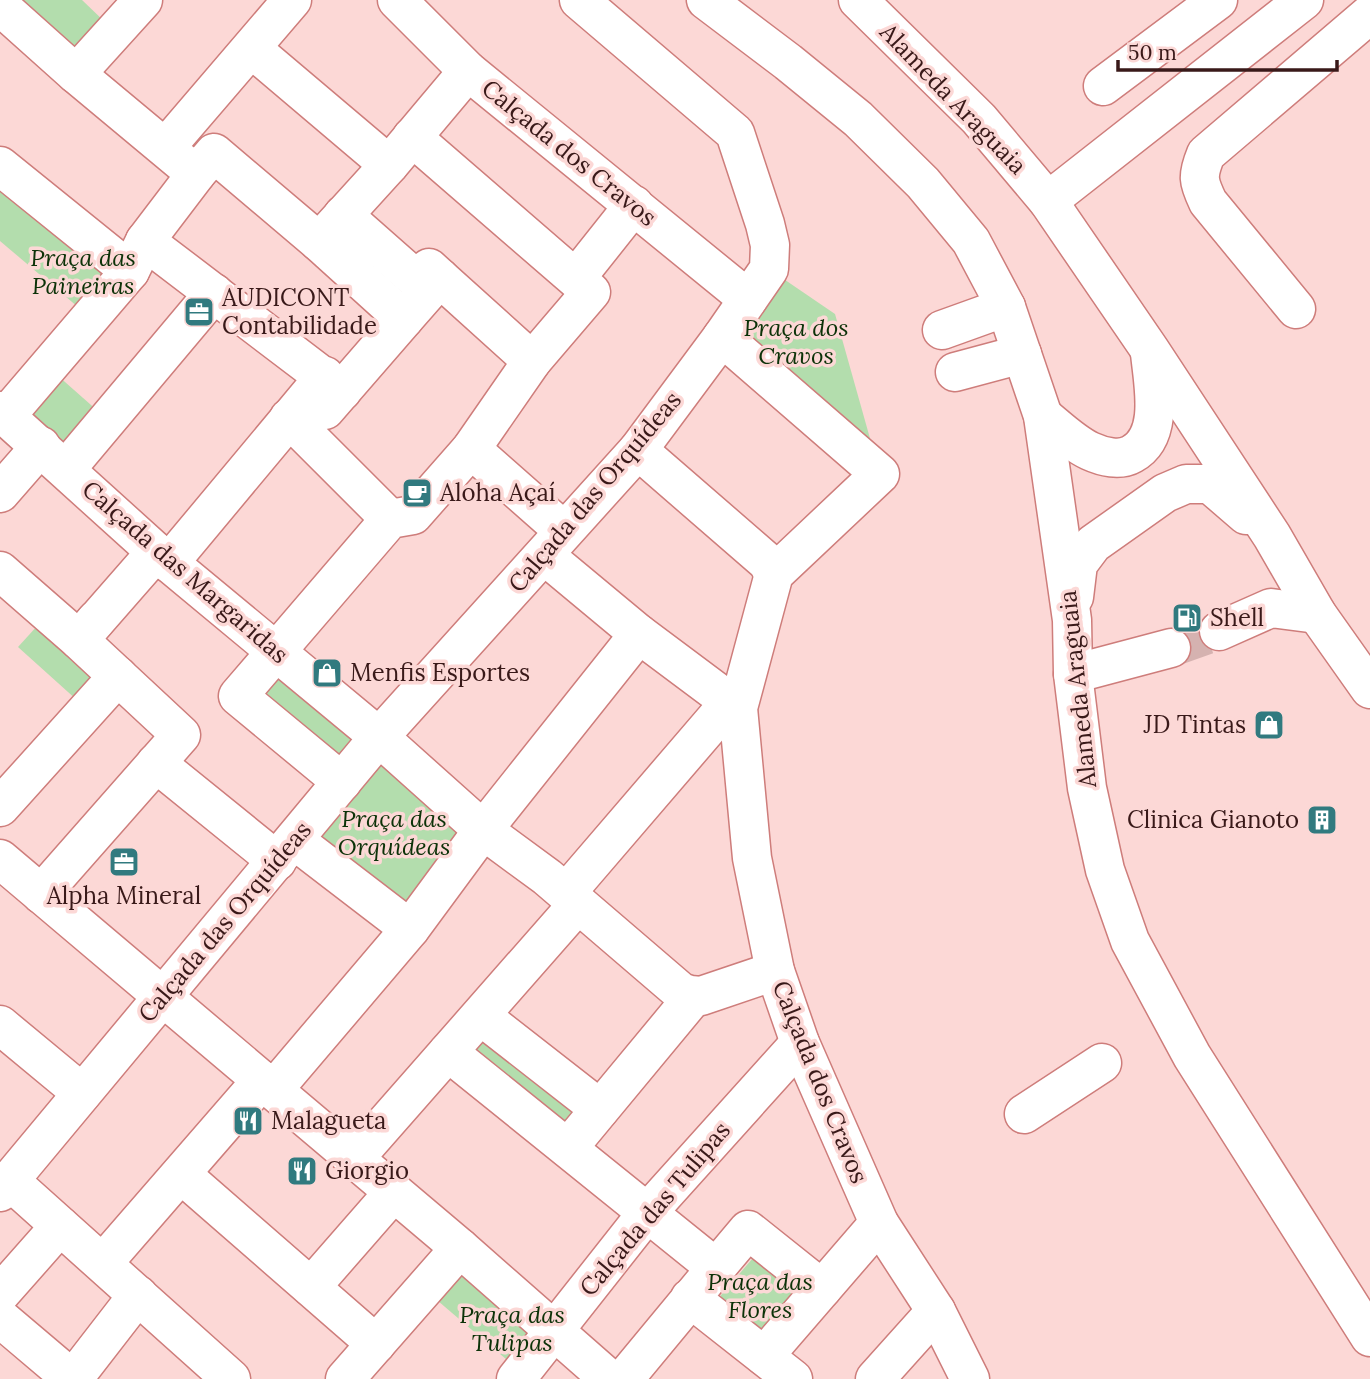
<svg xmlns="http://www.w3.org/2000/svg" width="1370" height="1379" viewBox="0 0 1370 1379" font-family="Lora,serif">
<rect width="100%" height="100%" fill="#fcd8d6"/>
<g fill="#b3ddad">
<polygon points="6,0 82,0 107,24 74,57"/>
<polygon points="0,166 130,271 91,318 0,241"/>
<polygon points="769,269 835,314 880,474 722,337"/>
<polygon points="48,367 108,420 72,462 12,409"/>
<polygon points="49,613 118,676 88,710 18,647"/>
<polygon points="280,662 366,737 333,771 249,695"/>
<polygon points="381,752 475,828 406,913 313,837"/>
<polygon points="484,1031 588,1109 566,1137 465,1056"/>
<polygon points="460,1248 555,1330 521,1372 424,1289"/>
<polygon points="759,1251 805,1291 762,1341 716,1301"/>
</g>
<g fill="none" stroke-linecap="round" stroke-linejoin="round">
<polyline stroke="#d5b2b0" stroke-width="38" stroke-dasharray="38 19" stroke-linecap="butt" points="1171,648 1219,631"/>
<g stroke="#ce7d7b" stroke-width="41">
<g id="minor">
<polyline points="397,0 468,71 748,299"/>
<polyline points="0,6 76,74 196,174 214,153 319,242 404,319 440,278 532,361"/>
<polyline points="252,49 389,165"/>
<polyline points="76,74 143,0"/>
<polyline points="1103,86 1218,0"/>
<polyline points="166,147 292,0"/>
<polyline points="0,166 130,271"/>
<polyline points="1048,201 1304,0"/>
<polyline points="343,215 419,282 429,268 440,278"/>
<polyline points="145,241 342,391"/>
<polyline points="319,242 389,165 468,71"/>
<polyline points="576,278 634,205"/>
<path d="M 1296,309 L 1208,202 C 1198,181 1197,176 1206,154 L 1370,14"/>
<polyline points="942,330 1006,307"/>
<polyline points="722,337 880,474 774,574 738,708 752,858 775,971 800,1043 879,1223 936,1311 970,1379"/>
<polyline points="955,372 1022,354"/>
<polyline points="12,409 130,271 145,241 196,174"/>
<polyline points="325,410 404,319"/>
<polyline points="0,411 156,552 379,737 483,830 547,877 681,992 690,995 701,996 775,971"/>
<polyline points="289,418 390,519"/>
<polyline points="471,449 564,531"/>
<polyline points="638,450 767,562 774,574"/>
<polyline points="72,462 214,293"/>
<polyline points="0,493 41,446"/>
<polyline points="544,555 639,634 738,708"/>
<polyline points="169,563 325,376"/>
<polyline points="0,571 79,640 96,620"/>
<polyline points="1219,631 1271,608 1317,614"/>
<polyline points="1073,674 1171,648"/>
<polyline points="156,763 277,861"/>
<polyline points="342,782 238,696 390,519 413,515 471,449 532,361 591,292 412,137"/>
<polyline points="0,807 118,676"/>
<polyline points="294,840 410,929"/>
<polyline points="0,859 460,1248 609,1379"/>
<polyline points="566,893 730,702"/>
<polyline points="41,894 181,735 79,640 156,552"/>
<polyline points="481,1016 600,1109"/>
<polyline points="0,1025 82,1093"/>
<polyline points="448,1052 716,1268 624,1379"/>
<polyline points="274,1089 410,929 483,830 639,634"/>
<polyline points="1024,1114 1102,1063"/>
<polyline points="568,1148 694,996"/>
<polyline points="354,1159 578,904"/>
<polyline points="181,1174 376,1344"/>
<polyline points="10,1181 231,1379"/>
<polyline points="0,1192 379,737 638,450 722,337 769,269 770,245 765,224 735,133 579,0"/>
<polyline points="103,1263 262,1080"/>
<polyline points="716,1268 748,1230 822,1289"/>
<polyline points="311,1287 394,1192"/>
<polyline points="0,1294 60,1226"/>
<polyline points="690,1298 793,1379"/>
<polyline points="0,1318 72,1379"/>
<polyline points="764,1356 879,1223"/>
<polyline points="73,1379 138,1295"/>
<polyline points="345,1379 460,1248"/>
<polyline points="516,1379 647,1213 800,1043"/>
<polyline points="875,1379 936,1311"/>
</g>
</g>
<g stroke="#ce7d7b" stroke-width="41">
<g id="major">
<polyline points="706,0 788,62 858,119 923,183 971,241 1006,307 1043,416 1072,620 1073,674 1087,788 1105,870 1130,941 1192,1056 1370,1337"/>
<polyline points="858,0 979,119 1048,201 1150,350 1272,536 1317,614 1370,689"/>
<path d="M 1043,416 C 1058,428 1073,443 1090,451 C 1103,457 1120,461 1132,454 C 1165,436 1153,384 1150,353"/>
<polyline points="1074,597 1078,564 1093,544 1165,493 1186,484 1210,484 1246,515"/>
</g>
</g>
<use href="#minor" stroke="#fff" stroke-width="38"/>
<use href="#major" stroke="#fff" stroke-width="38"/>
</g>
<defs>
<g id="office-square" transform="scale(1.575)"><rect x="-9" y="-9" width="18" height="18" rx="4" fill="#317a7f" stroke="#fcd8d6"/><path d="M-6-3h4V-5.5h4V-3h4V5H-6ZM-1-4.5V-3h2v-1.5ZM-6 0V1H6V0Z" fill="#fff"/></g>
<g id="cafe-square" transform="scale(1.575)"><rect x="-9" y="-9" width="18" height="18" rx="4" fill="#317a7f" stroke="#fcd8d6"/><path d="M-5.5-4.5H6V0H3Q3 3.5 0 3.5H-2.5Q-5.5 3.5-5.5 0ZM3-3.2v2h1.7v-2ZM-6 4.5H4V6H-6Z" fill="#fff"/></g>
<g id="fuel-square" transform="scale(1.575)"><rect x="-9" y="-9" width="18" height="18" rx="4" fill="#317a7f" stroke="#fcd8d6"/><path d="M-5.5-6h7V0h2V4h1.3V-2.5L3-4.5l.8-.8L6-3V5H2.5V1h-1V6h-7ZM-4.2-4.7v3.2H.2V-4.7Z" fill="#fff"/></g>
<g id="shop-square" transform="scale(1.575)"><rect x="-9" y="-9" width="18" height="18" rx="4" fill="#317a7f" stroke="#fcd8d6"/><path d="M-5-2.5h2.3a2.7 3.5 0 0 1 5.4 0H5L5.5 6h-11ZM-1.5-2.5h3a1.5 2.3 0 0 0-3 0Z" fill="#fff"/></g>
<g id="building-square" transform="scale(1.575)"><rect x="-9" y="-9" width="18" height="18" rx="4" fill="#317a7f" stroke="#fcd8d6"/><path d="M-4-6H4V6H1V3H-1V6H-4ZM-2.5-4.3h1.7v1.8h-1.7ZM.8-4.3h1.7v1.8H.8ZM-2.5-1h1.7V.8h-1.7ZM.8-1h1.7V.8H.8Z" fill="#fff"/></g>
<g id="restaurant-square" transform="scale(1.575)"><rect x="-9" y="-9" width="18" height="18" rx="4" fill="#317a7f" stroke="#fcd8d6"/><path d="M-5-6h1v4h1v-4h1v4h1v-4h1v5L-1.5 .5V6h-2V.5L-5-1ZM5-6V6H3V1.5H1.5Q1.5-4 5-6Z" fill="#fff"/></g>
</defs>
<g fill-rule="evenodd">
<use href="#office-square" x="199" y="312"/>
<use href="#cafe-square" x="417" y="493"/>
<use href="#fuel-square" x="1187" y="618"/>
<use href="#shop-square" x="327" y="673"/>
<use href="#shop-square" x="1269" y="725"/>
<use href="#building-square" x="1322" y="820"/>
<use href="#office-square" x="124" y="862"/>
<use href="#restaurant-square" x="248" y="1121"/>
<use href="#restaurant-square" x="302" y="1171"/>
</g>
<g text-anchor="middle" stroke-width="7" stroke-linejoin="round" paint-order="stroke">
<g font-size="24" fill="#391919" stroke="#fcd8d6">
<text transform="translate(953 99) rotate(46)" y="8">Alameda Araguaia</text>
<text transform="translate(569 153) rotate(39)" y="8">Calçada dos Cravos</text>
<text transform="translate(595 492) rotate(-50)" y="8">Calçada das Orquídeas</text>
<text transform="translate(185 572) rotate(41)" y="8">Calçada das Margaridas</text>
<text transform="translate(1078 689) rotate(-96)" y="8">Alameda Araguaia</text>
<text transform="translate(225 922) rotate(-50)" y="8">Calçada das Orquídeas</text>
<text transform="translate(820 1082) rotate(68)" y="8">Calçada dos Cravos</text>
<text transform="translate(655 1209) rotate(-50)" y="8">Calçada das Tulipas</text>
</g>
<g font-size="24" font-style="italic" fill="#0c3208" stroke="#fcd8d6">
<text x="83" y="266">Praça das<tspan x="83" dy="28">Paineiras</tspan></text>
<text x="796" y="336">Praça dos<tspan x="796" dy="28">Cravos</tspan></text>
<text x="394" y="827">Praça das<tspan x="394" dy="28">Orquídeas</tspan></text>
<text x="760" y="1290">Praça das<tspan x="760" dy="28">Flores</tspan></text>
<text x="512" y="1323">Praça das<tspan x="512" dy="28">Tulipas</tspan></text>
</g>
<g font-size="24" fill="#391919" stroke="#fcd8d6" text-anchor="start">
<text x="222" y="306">AUDICONT<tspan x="222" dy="28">Contabilidade</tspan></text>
<text x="440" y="501">Aloha Açaí</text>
<text x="1210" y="626">Shell</text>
<text x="350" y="681">Menfis Esportes</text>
<text x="1246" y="733" text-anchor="end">JD Tintas</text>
<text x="1299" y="828" text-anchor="end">Clinica Gianoto</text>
<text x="124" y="904" text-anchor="middle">Alpha Mineral</text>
<text x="271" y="1129">Malagueta</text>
<text x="325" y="1179">Giorgio</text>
</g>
</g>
<path d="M1118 60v10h219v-10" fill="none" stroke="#391919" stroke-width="3.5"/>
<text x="1128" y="60" font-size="21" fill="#391919" stroke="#fcd8d6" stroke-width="5" paint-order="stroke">50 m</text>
</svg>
